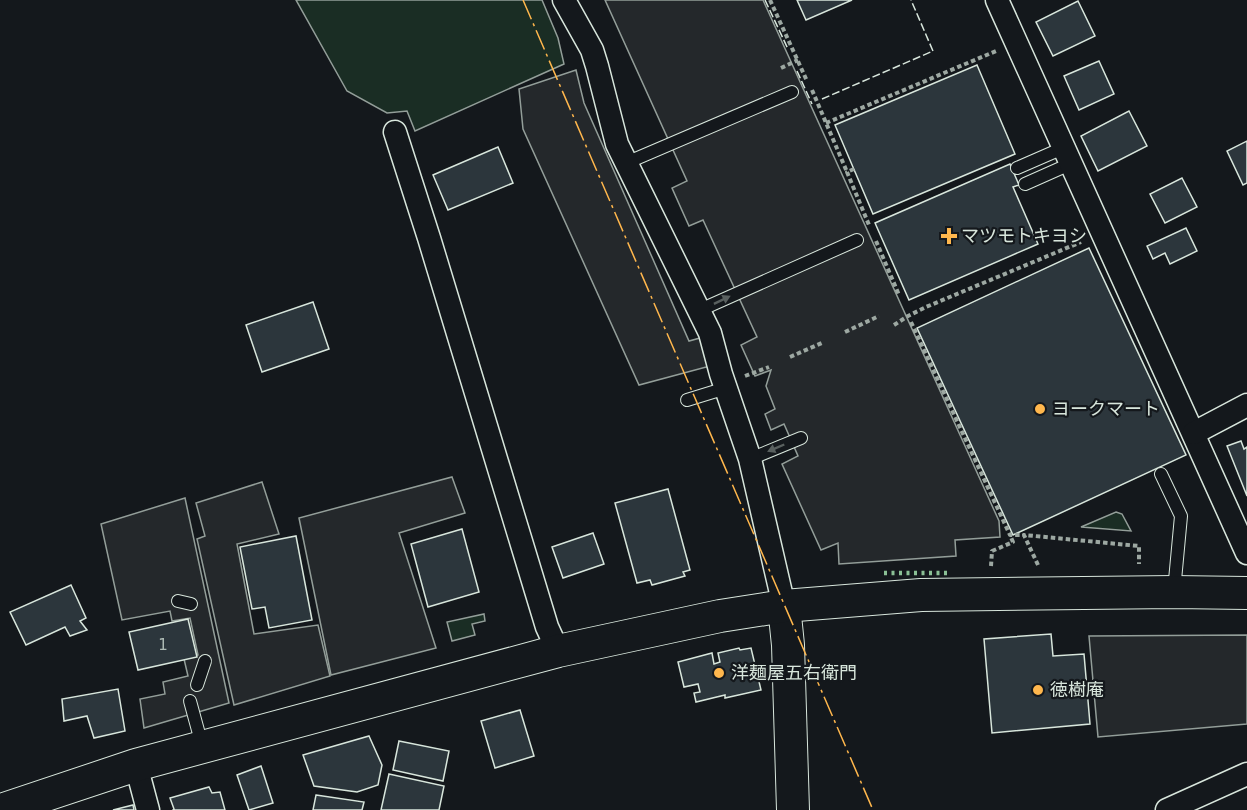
<svg xmlns="http://www.w3.org/2000/svg" width="1247" height="810" viewBox="0 0 1247 810" font-family="'DejaVu Sans','Noto Sans JP',sans-serif">
<rect width="100%" height="100%" fill="#14181c"/>
<g fill="#1a2d24" stroke="#939e99" stroke-width="1.5">
<polygon points="296,0 542,0 558,38 564,64 415,131 407,111 387,113 347,91"/>
<polygon points="1116,512 1122,514 1131,531 1081,527"/>
<polygon points="484,614 485,621 472,624 475,635 452,641 447,622"/>
</g>
<g fill="#24282b" stroke="#939e99" stroke-width="1.5">
<polygon points="605,0 763,0 999,521 1000,537 955,540 956,556 839,564 838,543 821,550 782,464 798,456 784,424 771,430 765,414 775,409 766,386 771,370 755,376 741,345 757,337 703,220 689,226 672,188 687,181"/>
<polygon points="576,70 584,103 689,341 700,338 710,366 639,385 523,129 519,89"/>
<polygon points="452,477 465,513 399,533 436,648 331,675 299,518"/>
<polygon points="262,482 279,534 237,544 254,634 318,625 330,676 234,705 197,539 205,536 196,503"/>
<polygon points="185,498 229,703 144,728 140,699 165,694 163,682 188,676 184,659 198,655 190,618 172,621 170,611 122,620 101,524"/>
<polygon points="1247,635 1247,724 1098,737 1089,636"/>
</g>
<g fill="#2c363c" stroke="#d8e6dc" stroke-width="1.5">
<polygon points="797,0 852,0 806,20"/>
<polygon points="1078,1 1095,36 1053,56 1036,22"/>
<polygon points="1099,61 1114,94 1079,110 1064,76"/>
<polygon points="977,65 1015,154 873,214 835,125"/>
<polygon points="1129,111 1147,146 1098,171 1081,136"/>
<polygon points="1247,141 1247,183 1243,185 1227,151"/>
<polygon points="498,147 513,183 448,210 433,175"/>
<polygon points="1010,164 1019,185 1013,187 1038,244 909,300 875,223"/>
<polygon points="1182,178 1197,207 1165,223 1150,194"/>
<polygon points="1186,228 1197,251 1170,264 1165,253 1153,259 1147,246"/>
<polygon points="1089,248 1186,455 1013,535 917,328"/>
<polygon points="313,302 329,349 262,372 246,325"/>
<polygon points="1241,441 1244,449 1247,447 1247,496 1227,446"/>
<polygon points="668,489 690,570 683,572 685,576 652,585 650,580 637,583 615,503"/>
<polygon points="462,529 479,592 428,607 411,544"/>
<polygon points="593,533 604,564 563,578 552,547"/>
<polygon points="296,536 312,620 269,628 265,607 252,609 240,547"/>
<polygon points="71,585 86,618 80,621 87,630 70,636 65,627 26,645 10,612"/>
<polygon points="188,619 197,657 138,670 129,632"/>
<polygon points="1051,634 1053,656 1084,654 1090,724 992,733 984,639"/>
<polygon points="739,648 740,650 751,648 761,690 725,698 725,695 696,702 694,693 700,692 698,684 684,687 678,662 712,653 714,664 720,662 718,653"/>
<polygon points="118,689 125,731 94,738 87,716 64,721 62,699"/>
<polygon points="520,710 534,756 495,768 481,721"/>
<polygon points="369,736 382,765 378,785 357,792 314,786 303,755"/>
<polygon points="399,741 449,751 443,781 393,770"/>
<polygon points="261,766 273,803 249,810 237,775"/>
<polygon points="389,774 444,786 439,810 381,810"/>
<polygon points="209,787 212,793 220,792 225,810 173,810 174,809 170,798"/>
<polygon points="316,795 364,802 362,810 313,810"/>
<polygon points="133,805 134,810 113,810"/>
</g>
<g fill="none" stroke-linecap="round" stroke-linejoin="round">
<g stroke="#d8e6dc" stroke-width="14">
<g id="lane">
<polyline points="626,163 792,92"/>
<polyline points="1017,168 1063,148"/>
<polyline points="1025,184 1070,164"/>
<polyline points="700,310 857,240"/>
<polyline points="687,400 726,388"/>
<polyline points="750,459 801,438"/>
<polyline points="1161,474 1181,516 1174,591"/>
<polyline points="178,601 191,604"/>
<polyline points="197,685 205,661"/>
<polyline points="190,701 202,745"/>
</g>
</g>
<g stroke="#d8e6dc" stroke-width="25">
<g id="street">
<polyline points="564,0 592,50 597,66 617,144 710,333 721,374 750,459 784,606"/>
<polyline points="997,0 1247,553"/>
<polyline points="395,132 429,238 547,627 558,651"/>
<polyline points="1194,433 1247,405"/>
<polyline points="136,765 148,810"/>
<polyline points="1167,810 1247,774"/>
</g>
</g>
<g stroke="#d8e6dc" stroke-width="34">
<g id="secondary">
<polyline points="784,606 788,645 793,810"/>
<polyline points="1,810 136,765 558,651 720,616 784,606 921,595 1174,592 1247,593"/>
</g>
</g>
<g stroke="#9da8a2" stroke-width="4" stroke-dasharray="4.5 3" stroke-linecap="butt">
<polyline points="770,0 807,81"/>
<polyline points="781,68 798,60"/>
<polyline points="812,90 847,172"/>
<polyline points="826,123 996,51"/>
<polyline points="854,169 847,172 869,225"/>
<polyline points="876,241 899,295"/>
<polyline points="911,322 1010,535 1024,535"/>
<polyline points="894,325 908,316 926,307 1081,242"/>
<polyline points="845,332 879,316"/>
<polyline points="790,357 824,342"/>
<polyline points="745,376 769,367"/>
<polyline points="1038,565 1024,535 1139,546 1139,564"/>
<polyline points="991,566 992,551 1013,542 1010,535"/>
</g>
<use href="#lane" stroke="#14181c" stroke-width="12"/>
<use href="#street" stroke="#14181c" stroke-width="22"/>
<use href="#secondary" stroke="#14181c" stroke-width="32"/>
<polyline stroke="#8ac095" stroke-width="4.5" stroke-dasharray="3 4.5" stroke-linecap="butt" points="884,573 950,573"/>
<g stroke="#d8e6dc" stroke-width="1.5" stroke-dasharray="8 3" stroke-linecap="butt">
<polyline points="765,0 788,49"/>
<polyline points="797,71 812,104"/>
<polyline points="822,99 933,51 911,0"/>
</g>
<polyline stroke="#ffb74d" stroke-width="1.5" stroke-dasharray="21 4.5 3 4.5" stroke-linecap="butt" points="523,0 873,810"/>
</g>
<defs><path id="oneway-solid" d="M-6-.8H1V-3.2L6.5 0L1 3.2V.8H-6Z" transform="scale(1.5)"/></defs>
<g fill="#59605f">
<use href="#oneway-solid" transform="translate(722 300) rotate(-26)"/>
<use href="#oneway-solid" transform="translate(776 448) rotate(157)"/>
</g>
<g fill="#ffb74d" stroke="#14181c" stroke-width="2">
<path d="M946 227h6v6h6v6h-6v6h-6v-6h-6v-6h6z"/>
<circle cx="1040" cy="409" r="6"/>
<circle cx="719" cy="673" r="6"/>
<circle cx="1038" cy="690" r="6"/>
</g>
<g text-anchor="middle" stroke-width="4.5" stroke-linejoin="round" paint-order="stroke">
<g font-size="15" fill="#adbab4">
<text x="163" y="650">1</text>
</g>
<g font-size="18" fill="#d8e6dc" stroke="#14181c" text-anchor="start">
<text x="961" y="242">マツモトキヨシ</text>
<text x="1052" y="415">ヨークマート</text>
<text x="731" y="679">洋麺屋五右衛門</text>
<text x="1050" y="696">徳樹庵</text>
</g>
</g>
</svg>
